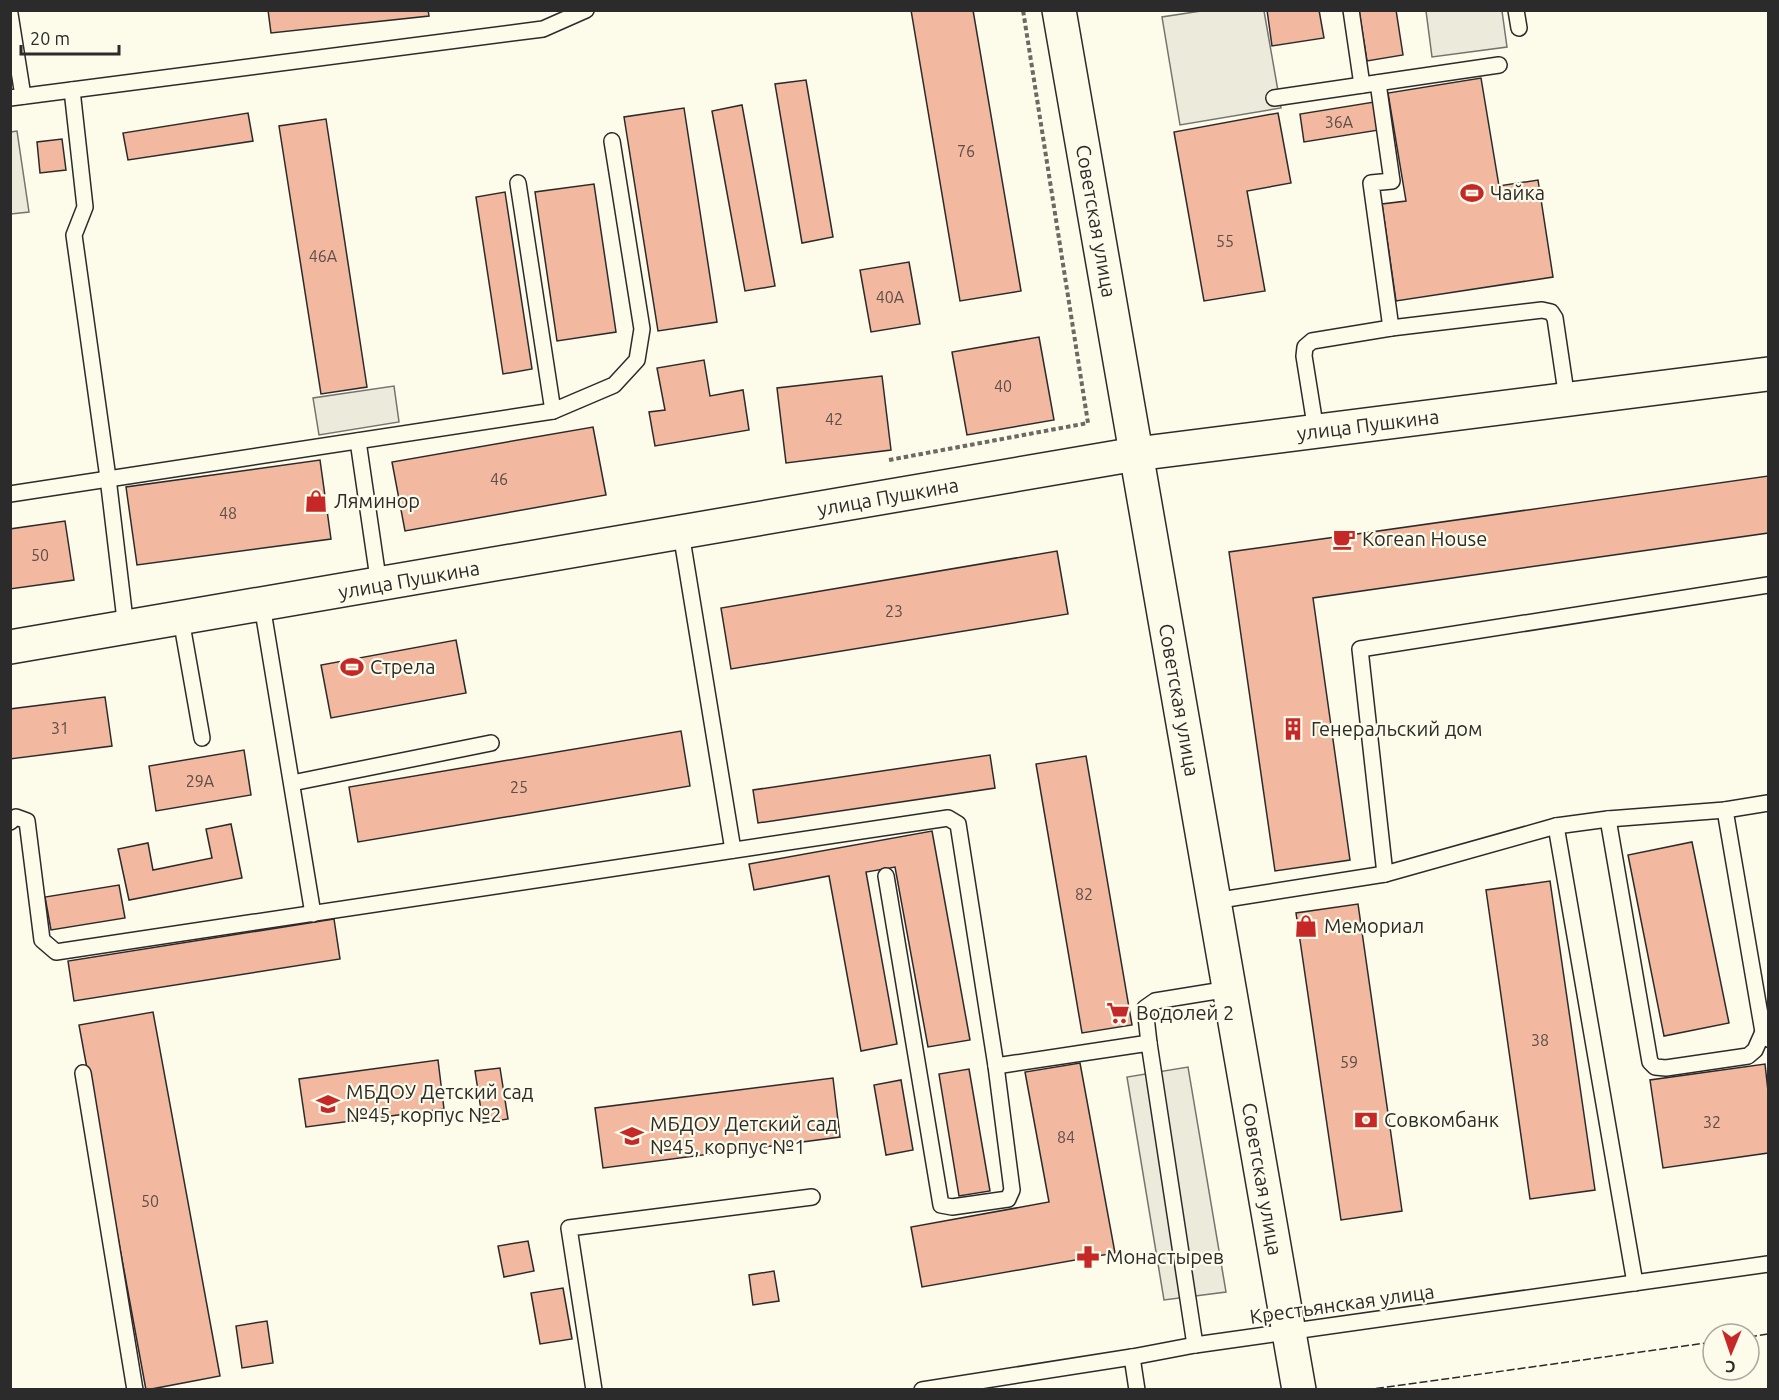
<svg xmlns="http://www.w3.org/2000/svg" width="1779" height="1400" viewBox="0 0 1779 1400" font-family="Ubuntu,sans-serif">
<rect width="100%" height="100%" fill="#fdfbea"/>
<g fill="#eceadb" stroke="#74746e" stroke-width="1.5">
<polygon points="1201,11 1264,11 1281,108 1180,125 1162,17"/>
<polygon points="1426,11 1502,11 1507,47 1432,57"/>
<polygon points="17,131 29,212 11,214 11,132"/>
<polygon points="394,386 399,422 319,435 313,398"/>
<polygon points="1188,1067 1226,1292 1164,1300 1127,1077"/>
</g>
<g fill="#f2b8a0" stroke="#2b2b2b" stroke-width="1.5">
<polygon points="268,10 428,10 429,16 271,33"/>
<polygon points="911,10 973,10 1021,291 960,301"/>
<polygon points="1267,10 1319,10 1324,38 1272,46"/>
<polygon points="1359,10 1396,10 1403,55 1367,61"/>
<polygon points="1481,78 1499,186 1538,180 1553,277 1396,301 1382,204 1406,201 1388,93"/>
<polygon points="806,80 833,237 802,243 775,84"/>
<polygon points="1374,102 1379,130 1304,142 1300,114"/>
<polygon points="742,105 775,286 745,291 712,111"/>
<polygon points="684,108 717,322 658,331 624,117"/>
<polygon points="248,113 253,141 128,160 123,133"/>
<polygon points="1278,113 1291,183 1247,191 1265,291 1204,301 1174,132"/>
<polygon points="326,119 367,387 321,394 279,126"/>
<polygon points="62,139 66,170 40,173 37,142"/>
<polygon points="594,184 616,332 557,341 535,192"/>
<polygon points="505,192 532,369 503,374 476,197"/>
<polygon points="909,262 920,324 871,332 860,270"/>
<polygon points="1039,337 1054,420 967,435 952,352"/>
<polygon points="704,360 710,396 743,390 749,430 655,446 649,412 665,410 657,368"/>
<polygon points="882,376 891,450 786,463 777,388"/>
<polygon points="593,427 606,495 405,531 392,462"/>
<polygon points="320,460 331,539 137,565 126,487"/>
<polygon points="1768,476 1768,533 1313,598 1350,860 1275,871 1229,552"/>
<polygon points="65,521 74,580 10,589 10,529"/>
<polygon points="1057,551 1068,614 731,669 721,608"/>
<polygon points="456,640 466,693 331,718 321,665"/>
<polygon points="105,697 112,746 10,759 10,709"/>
<polygon points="681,731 690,786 358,842 349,787"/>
<polygon points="244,750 251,795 156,811 149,766"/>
<polygon points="990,755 995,788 758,823 753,790"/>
<polygon points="1086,756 1132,1025 1082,1033 1036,764"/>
<polygon points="231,824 242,878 129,900 118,849 148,843 153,870 212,858 206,829"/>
<polygon points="932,831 970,1040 928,1047 895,867 866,872 897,1044 861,1051 829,876 754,890 749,864"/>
<polygon points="1692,842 1729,1023 1664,1036 1628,855"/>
<polygon points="1550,881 1595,1190 1530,1199 1486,890"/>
<polygon points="119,885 125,918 51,930 45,897"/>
<polygon points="1358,904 1402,1211 1341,1220 1296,913"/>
<polygon points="334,919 340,959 74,1001 68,961"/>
<polygon points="153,1012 220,1376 146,1390 79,1025"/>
<polygon points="438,1060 444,1109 306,1127 299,1079"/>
<polygon points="1080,1063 1115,1253 922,1287 911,1227 1049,1202 1025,1072"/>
<polygon points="1765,1064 1768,1091 1768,1153 1663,1168 1650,1080"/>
<polygon points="500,1068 508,1119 483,1123 475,1071"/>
<polygon points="969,1069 990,1191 959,1196 939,1074"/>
<polygon points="833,1078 840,1137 603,1168 595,1108"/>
<polygon points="901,1080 913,1150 886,1155 874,1085"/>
<polygon points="528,1241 534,1271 504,1277 498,1246"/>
<polygon points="774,1271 779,1301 753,1305 749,1275"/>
<polygon points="563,1288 572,1339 540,1344 531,1293"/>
<polygon points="267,1321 273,1363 242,1368 236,1326"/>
</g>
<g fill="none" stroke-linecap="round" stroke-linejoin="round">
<g stroke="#2b2b2b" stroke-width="18">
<g id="service">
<polyline points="1351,10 1362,85"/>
<polyline points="1516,10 1519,28"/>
<polyline points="10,14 23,96"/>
<polyline points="1378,83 1392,181 1371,183 1391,328"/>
<polyline points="72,90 85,207 74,235 108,478 126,628"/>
<polyline points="10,98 543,29 586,10"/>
<polyline points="1274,98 1499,65"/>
<polyline points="518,183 553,411"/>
<polyline points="1316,431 1304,356 1305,347 1312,341 1391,328 1542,310 1551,312 1555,318 1567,399"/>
<polyline points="358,441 379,585"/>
<polyline points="10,494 553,411 614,385 637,360 642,329 612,141"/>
<polyline points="681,533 733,850"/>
<polyline points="262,605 313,914"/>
<polyline points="181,619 202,738"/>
<polyline points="292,783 491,743"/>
<polyline points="1725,810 1763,1032 1768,1039"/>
<polyline points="1608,819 1650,1062 1655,1067 1666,1068 1748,1056 1755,1050 1763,1032"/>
<polyline points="10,822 16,817 27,821 42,940 56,952 948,818 958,824 996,1066"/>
<polyline points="1556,826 1635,1283"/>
<polyline points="1385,874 1360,649 1768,585"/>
<polyline points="886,876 941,1205 952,1207 1008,1199 1012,1190 996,1066 1149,1043 1195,1345"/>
<polyline points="1214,901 1385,874 1556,826 1608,819 1725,810 1768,803"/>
<polyline points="1149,1043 1145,1008 1155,1001 1229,989"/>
<polyline points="83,1073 135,1390"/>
<polyline points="1132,1357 1137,1390"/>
<polyline points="594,1390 569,1228 812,1197"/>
<polyline points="922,1390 1132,1357 1195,1345 1768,1264"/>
</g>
</g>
<g stroke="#2b2b2b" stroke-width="36">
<g id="secondary">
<polyline points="1059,10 1299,1390"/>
<polyline points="10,647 1136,454 1768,374"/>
</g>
</g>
<polyline stroke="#6a6964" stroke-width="4" stroke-dasharray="4.5 3" stroke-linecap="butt" points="889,460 1088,423 1023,10"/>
<use href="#service" stroke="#fdfbea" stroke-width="15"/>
<use href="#secondary" stroke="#fdfbea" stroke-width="33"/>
<g stroke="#2b2b2b" stroke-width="1.5" stroke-dasharray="8 3" stroke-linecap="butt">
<polyline points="1749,1337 1768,1334"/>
<polyline points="1365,1390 1713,1342"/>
</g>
</g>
<defs>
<g id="stadium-bare" transform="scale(1.8)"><path d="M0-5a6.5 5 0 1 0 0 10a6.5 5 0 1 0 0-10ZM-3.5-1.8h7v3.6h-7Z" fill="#c62828" stroke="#fdfbea" stroke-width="2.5" paint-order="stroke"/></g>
<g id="shop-bare" transform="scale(1.8)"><path d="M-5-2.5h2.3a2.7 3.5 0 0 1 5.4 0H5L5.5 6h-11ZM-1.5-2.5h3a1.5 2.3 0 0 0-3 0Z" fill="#c62828" stroke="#fdfbea" stroke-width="2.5" paint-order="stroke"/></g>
<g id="cafe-bare" transform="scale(1.8)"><path d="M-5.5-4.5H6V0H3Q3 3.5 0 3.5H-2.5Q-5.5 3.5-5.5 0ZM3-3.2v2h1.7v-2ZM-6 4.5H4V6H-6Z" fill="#c62828" stroke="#fdfbea" stroke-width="2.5" paint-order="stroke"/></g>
<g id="building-bare" transform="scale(1.8)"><path d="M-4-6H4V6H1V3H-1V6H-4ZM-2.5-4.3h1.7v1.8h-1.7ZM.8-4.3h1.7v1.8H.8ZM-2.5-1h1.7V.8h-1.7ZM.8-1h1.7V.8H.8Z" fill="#c62828" stroke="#fdfbea" stroke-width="2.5" paint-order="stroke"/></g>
<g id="supermarket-bare" transform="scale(1.8)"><path d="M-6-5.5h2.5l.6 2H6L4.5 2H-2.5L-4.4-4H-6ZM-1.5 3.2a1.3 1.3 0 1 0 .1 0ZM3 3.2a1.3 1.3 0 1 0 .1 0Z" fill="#c62828" stroke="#fdfbea" stroke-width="2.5" paint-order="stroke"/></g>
<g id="school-bare" transform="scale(1.8)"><path d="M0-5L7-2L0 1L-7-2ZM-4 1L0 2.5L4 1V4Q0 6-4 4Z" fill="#c62828" stroke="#fdfbea" stroke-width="2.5" paint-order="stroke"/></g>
<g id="bank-bare" transform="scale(1.8)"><path d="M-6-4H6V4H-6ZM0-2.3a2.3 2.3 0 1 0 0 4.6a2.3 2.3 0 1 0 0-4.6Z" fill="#c62828" stroke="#fdfbea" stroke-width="2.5" paint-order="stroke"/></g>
<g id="pharmacy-bare" transform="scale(1.8)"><path d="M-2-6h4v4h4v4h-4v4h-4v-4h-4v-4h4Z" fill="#c62828" stroke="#fdfbea" stroke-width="2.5" paint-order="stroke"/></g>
</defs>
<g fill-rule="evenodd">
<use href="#stadium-bare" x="1472" y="193"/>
<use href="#shop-bare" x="316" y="501"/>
<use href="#cafe-bare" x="1344" y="539"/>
<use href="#stadium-bare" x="352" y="667"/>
<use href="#building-bare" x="1293" y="729"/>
<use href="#shop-bare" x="1306" y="926"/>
<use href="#supermarket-bare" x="1118" y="1013"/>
<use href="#school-bare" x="328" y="1104"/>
<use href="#bank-bare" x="1366" y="1120"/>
<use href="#school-bare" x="632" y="1136"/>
<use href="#pharmacy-bare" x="1088" y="1257"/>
</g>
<g text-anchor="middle" stroke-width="4.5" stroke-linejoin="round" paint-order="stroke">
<g font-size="16" fill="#5d4e48">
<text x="1339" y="128">36А</text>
<text x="966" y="157">76</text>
<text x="1225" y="247">55</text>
<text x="323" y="262">46А</text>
<text x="890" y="303">40А</text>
<text x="1003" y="392">40</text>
<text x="834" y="425">42</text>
<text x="499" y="485">46</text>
<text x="228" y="519">48</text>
<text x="40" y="561">50</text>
<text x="894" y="617">23</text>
<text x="60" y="734">31</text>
<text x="200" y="787">29А</text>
<text x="519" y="793">25</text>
<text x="1084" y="900">82</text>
<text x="1540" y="1046">38</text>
<text x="1349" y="1068">59</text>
<text x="1712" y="1128">32</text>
<text x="1066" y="1143">84</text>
<text x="150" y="1207">50</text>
</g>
<g font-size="20" fill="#2b2b2b" stroke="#fdfbea" text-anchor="start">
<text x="1490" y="200">Чайка</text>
<text x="334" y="508">Ляминор</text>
<text x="1362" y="546">Korean House</text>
<text x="370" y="674">Стрела</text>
<text x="1311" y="736">Генеральский дом</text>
<text x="1324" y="933">Мемориал</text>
<text x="1136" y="1020">Водолей 2</text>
<text x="346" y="1099">МБДОУ Детский сад<tspan x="346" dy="23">№45, корпус №2</tspan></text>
<text x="1384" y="1127">Совкомбанк</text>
<text x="650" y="1131">МБДОУ Детский сад<tspan x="650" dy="23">№45, корпус №1</tspan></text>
<text x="1106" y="1264">Монастырев</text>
</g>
<g font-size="20" fill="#2b2b2b" stroke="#fdfbea">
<text transform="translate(1096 221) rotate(80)" y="7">Советская улица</text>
<text transform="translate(1368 425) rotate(-7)" y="7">улица Пушкина</text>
<text transform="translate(888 497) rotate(-10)" y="7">улица Пушкина</text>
<text transform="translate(409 580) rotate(-10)" y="7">улица Пушкина</text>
<text transform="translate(1179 700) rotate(80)" y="7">Советская улица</text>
<text transform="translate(1262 1179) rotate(80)" y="7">Советская улица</text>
<text transform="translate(1342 1304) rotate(-8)" y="7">Крестьянская улица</text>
</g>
</g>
<rect width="1779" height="1400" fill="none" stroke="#2b2b2b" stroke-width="24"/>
<g transform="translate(1731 1352) rotate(182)"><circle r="28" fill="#fdfbea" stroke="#a9a89e" stroke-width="1.5"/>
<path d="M0-4.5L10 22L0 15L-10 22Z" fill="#c62828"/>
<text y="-9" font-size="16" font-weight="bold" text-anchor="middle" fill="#2b2b2b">С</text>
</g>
<path d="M21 45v9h98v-9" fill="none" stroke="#2b2b2b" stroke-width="3"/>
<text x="30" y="45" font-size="18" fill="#2b2b2b" stroke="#fdfbea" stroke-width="4.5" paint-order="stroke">20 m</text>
</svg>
